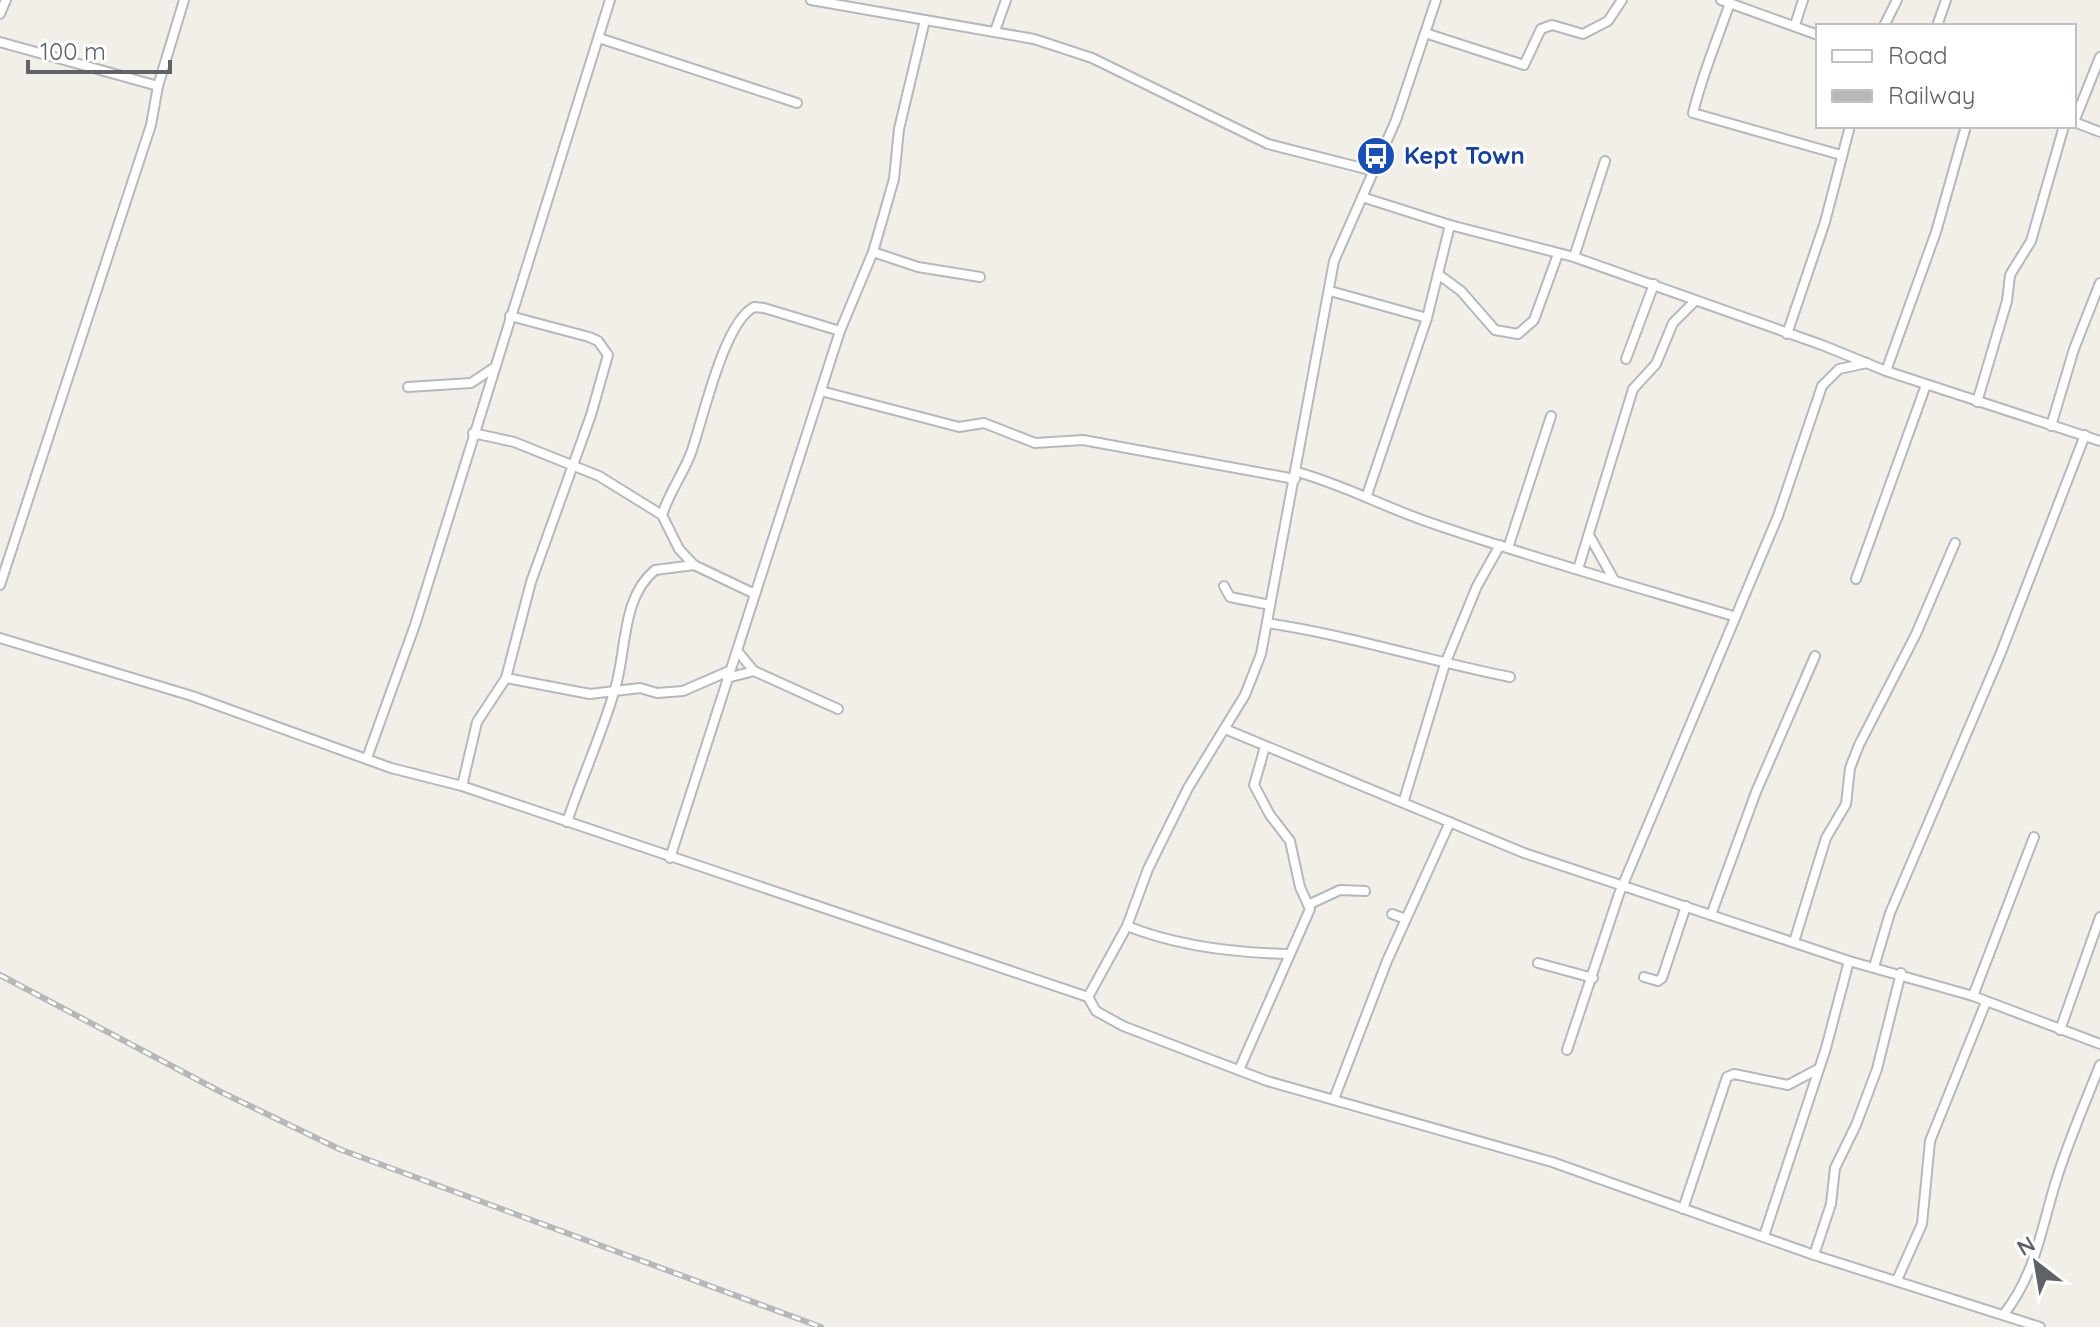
<svg xmlns="http://www.w3.org/2000/svg" width="2100" height="1327" viewBox="0 0 2100 1327" font-family="Quicksand,sans-serif">
<rect width="100%" height="100%" fill="#f1efe8"/>
<g fill="none" stroke-linecap="round" stroke-linejoin="round">
<g stroke="#b5b8bc" stroke-width="12">
<g id="street">
<polyline points="811,0 1034,39 1092,58 1268,144 1374,171"/>
<polyline points="1721,0 1818,35"/>
<path d="M 1730,3 C 1717,40 1702,75 1693,113 L 1841,155"/>
<polyline points="0,14 6,0"/>
<polyline points="1795,25 1803,0"/>
<polyline points="1884,26 1897,0"/>
<polyline points="1937,26 1946,0"/>
<polyline points="995,31 1006,0"/>
<polyline points="1425,33 1524,65 1541,29 1552,25 1583,34 1608,21 1622,0"/>
<polyline points="599,38 797,103"/>
<polyline points="0,42 158,86"/>
<polyline points="2074,122 2100,57"/>
<polyline points="2074,122 2100,132"/>
<polyline points="1362,197 1450,225 1574,257 1822,345 1886,371 2100,441"/>
<polyline points="873,252 918,267 980,277"/>
<polyline points="1574,257 1605,161"/>
<polyline points="1438,274 1461,291 1495,330 1518,334 1534,320 1558,254"/>
<polyline points="1330,291 1427,318"/>
<polyline points="1787,334 1825,222 1850,126"/>
<polyline points="1626,359 1654,284"/>
<polyline points="1886,371 1936,232 1966,126"/>
<polyline points="408,387 471,383 492,369"/>
<polyline points="821,391 959,427 984,423 1035,443 1083,440 1295,479"/>
<polyline points="1977,402 2007,301 2010,275 2031,241 2064,126"/>
<polyline points="2051,426 2074,349 2100,283"/>
<polyline points="473,433 514,442 599,476 662,515 679,549 694,565 755,594"/>
<path d="M 1297,472 C 1345,485 1388,509 1434,524 C 1533,558 1633,586 1733,616"/>
<polyline points="1367,495 1427,318 1450,225"/>
<path d="M 662,515 C 669,493 683,474 691,453 C 703,420 723,323 754,307 L 764,308 L 840,331"/>
<polyline points="1589,535 1613,578"/>
<polyline points="1508,548 1551,416"/>
<polyline points="1578,569 1633,389 1656,364 1673,323 1695,301"/>
<polyline points="1856,579 1926,385"/>
<polyline points="0,585 151,125 158,86 184,0"/>
<polyline points="1224,586 1230,597 1270,605"/>
<path d="M 1267,623 C 1349,635 1428,661 1510,677"/>
<polyline points="0,638 192,696 391,768 462,786 1088,997 1096,1011 1123,1026 1267,1081 1552,1162 1814,1255 2040,1327"/>
<polyline points="739,653 754,671 838,709"/>
<polyline points="506,678 590,694 640,688 657,693 683,691 729,671"/>
<polyline points="727,678 754,671"/>
<polyline points="1225,729 1524,853 1849,961 1973,996 2100,1044"/>
<polyline points="367,758 415,625 610,0"/>
<polyline points="462,786 477,722 506,678 531,582 591,415 608,355 598,341 589,337 510,316"/>
<polyline points="1404,800 1445,664 1477,586 1500,545"/>
<path d="M 567,822 C 582,777 602,734 615,689 C 627,650 621,598 655,570 L 694,565"/>
<polyline points="670,858 840,331 873,252 894,179 899,129 925,20"/>
<polyline points="1310,904 1340,890 1365,891"/>
<polyline points="1392,914 1406,919"/>
<polyline points="1711,915 1756,792 1815,656"/>
<path d="M 1127,926 C 1177,946 1237,953 1290,954"/>
<polyline points="1794,942 1826,838 1846,804 1850,768 1859,745 1916,634 1955,543"/>
<polyline points="1538,963 1593,978"/>
<polyline points="1874,967 1890,913 2000,655 2085,435"/>
<polyline points="1644,977 1658,981 1662,978 1686,906"/>
<polyline points="1973,996 2034,837"/>
<polyline points="1088,997 1127,926 1148,869 1188,788 1245,695 1261,654 1334,261 1396,120 1436,0"/>
<polyline points="2060,1030 2100,917"/>
<polyline points="1567,1050 1619,894 1778,516 1822,386 1839,369 1867,363"/>
<polyline points="1239,1070 1310,909 1300,887 1290,841 1270,815 1254,785 1265,747"/>
<polyline points="1334,1099 1387,961 1450,822"/>
<polyline points="1683,1209 1727,1077 1734,1074 1788,1085 1816,1070"/>
<polyline points="1764,1236 1826,1048 1849,961"/>
<polyline points="1814,1255 1831,1204 1835,1168 1856,1125 1877,1069 1901,973"/>
<polyline points="1897,1280 1922,1224 1930,1141 1986,1002"/>
<path d="M 2004,1314 C 2036,1273 2041,1229 2056,1181 C 2068,1142 2085,1103 2100,1065"/>
</g>
</g>
<use href="#street" stroke="#fff" stroke-width="8"/>
<g stroke="#b6b7b8" stroke-width="6">
<polyline id="rail" points="0,975 219,1091 339,1149 821,1327"/>
</g>
<use href="#rail" stroke="#fff" stroke-width="3" stroke-dasharray="9" stroke-linecap="butt"/>
</g>
<defs>
<g id="bus-disc" transform="scale(2)"><circle r="9.5" fill="#1a4fb4" stroke="#fff"/><path d="M-5-6H5V4H4V6H2V4H-2V6H-4V4H-5ZM-3.5-4V0h7V-4ZM-3.5 1.2v1.5H-2V1.2ZM2 1.2v1.5H3.5V1.2Z" fill="#fff"/></g>
</defs>
<g fill-rule="evenodd">
<use href="#bus-disc" x="1376" y="156"/>
</g>
<g text-anchor="middle" stroke-width="6" stroke-linejoin="round" paint-order="stroke">
<g font-size="24" font-weight="bold" fill="#164399" stroke="#fff" text-anchor="start">
<text x="1404" y="164">Kept Town</text>
</g>
</g>
<rect x="1816" y="24" width="260" height="104" fill="#ffffff" stroke="#bfc1c3" stroke-width="2"/>
<rect x="1832" y="50" width="40" height="12" fill="#ffffff" stroke="#bfc1c3" stroke-width="2"/>
<text x="1888" y="64" font-size="24" fill="#5f6368">Road</text>
<rect x="1832" y="90" width="40" height="12" fill="#b6b7b8" stroke="#bfc1c3" stroke-width="2"/>
<text x="1888" y="104" font-size="24" fill="#5f6368">Railway</text>
<g transform="translate(2036 1263) rotate(329)" stroke="#ffffff" stroke-width="6" paint-order="stroke">
<path d="M0-6L14 30L0 20L-14 30Z" fill="#5f6368"/>
<text y="-12" font-size="22" font-weight="bold" text-anchor="middle" fill="#5f6368">N</text>
</g>
<path d="M28 60v12h142v-12" fill="none" stroke="#5f6368" stroke-width="4"/>
<text x="40" y="60" font-size="24" fill="#5f6368" stroke="#ffffff" stroke-width="6" paint-order="stroke">100 m</text>
</svg>
